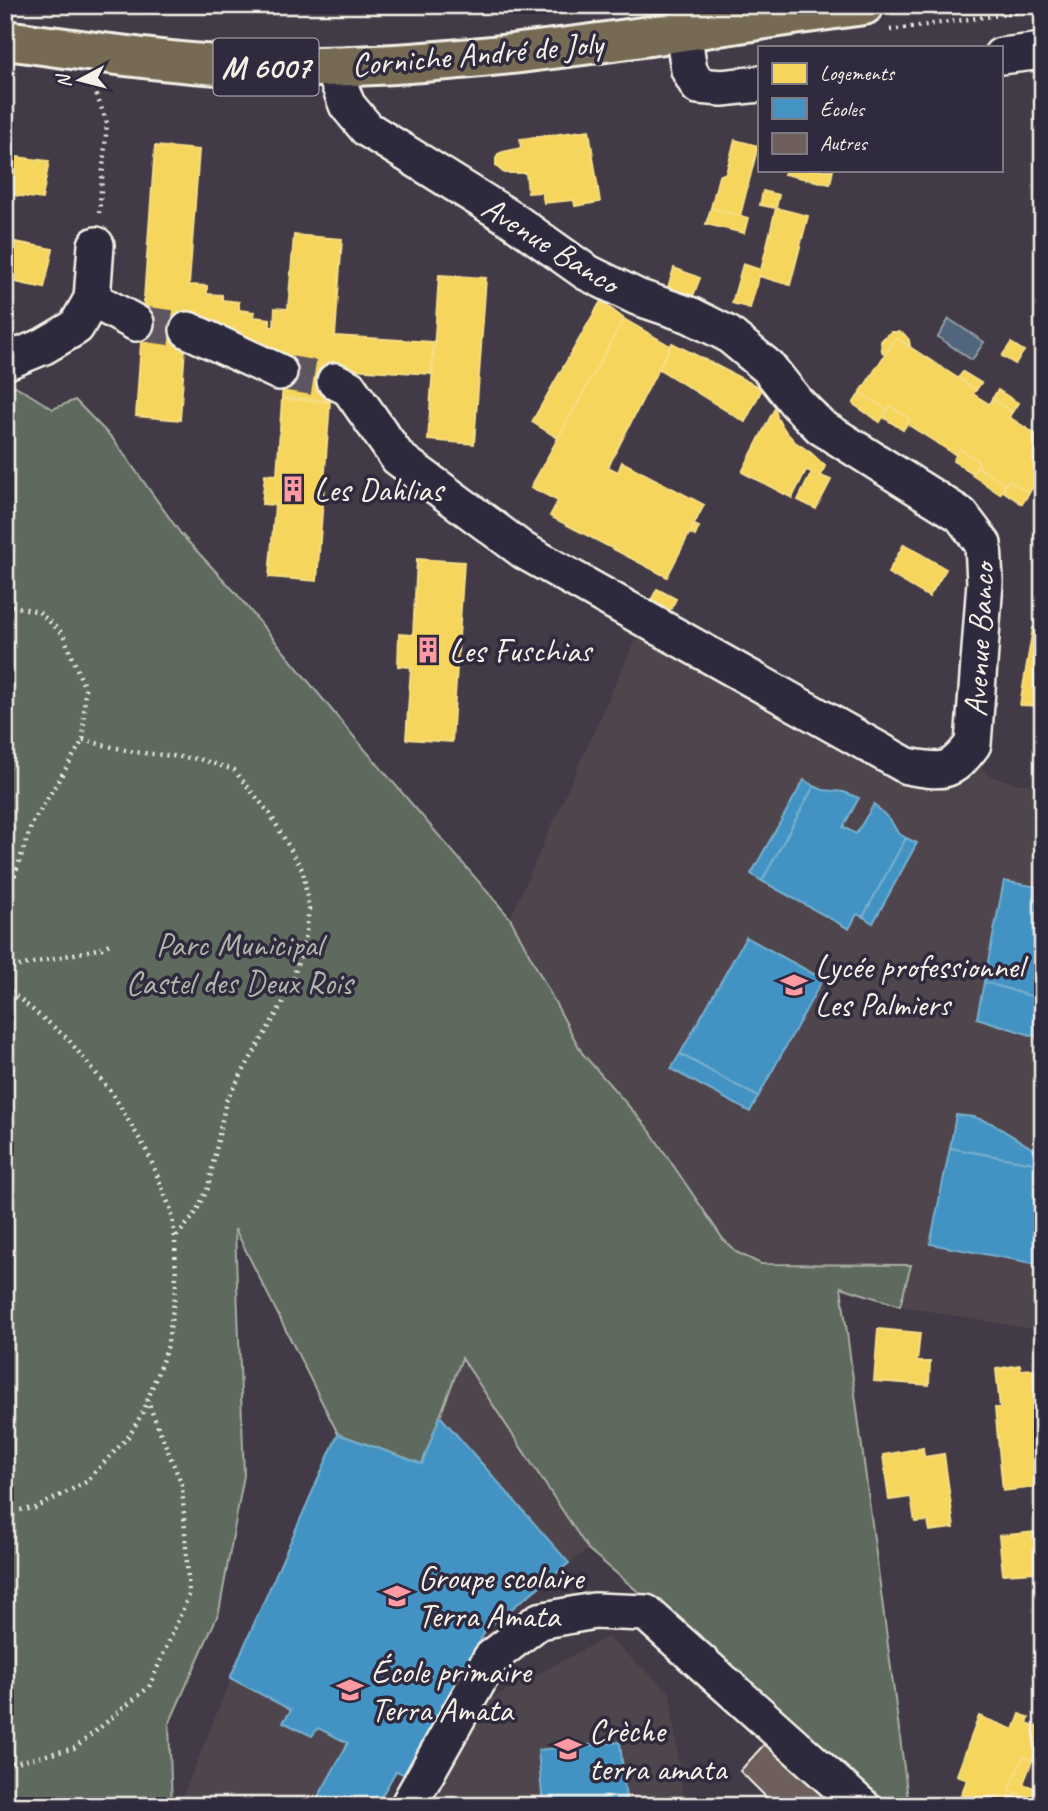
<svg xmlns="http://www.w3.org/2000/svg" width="1048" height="1811" viewBox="0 0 1048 1811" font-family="Caveat,sans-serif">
<rect width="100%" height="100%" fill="#423a46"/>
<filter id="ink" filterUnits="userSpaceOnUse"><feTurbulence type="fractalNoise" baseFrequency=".0143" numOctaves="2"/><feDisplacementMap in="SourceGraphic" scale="14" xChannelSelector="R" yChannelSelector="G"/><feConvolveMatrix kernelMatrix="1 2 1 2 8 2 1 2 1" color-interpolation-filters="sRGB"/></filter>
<g filter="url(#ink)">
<g fill="#4f454d">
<polygon points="638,633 929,791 938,791 963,782 979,764 987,774 993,777 1021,784 1043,786 1043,1331 900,1306 911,1265 761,1264 736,1252 723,1239 648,1128 582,1053 510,918"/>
<polygon points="461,1357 588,1549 486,1629 411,1777 396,1771 376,1806 179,1806 225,1693 338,1434 422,1464"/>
<polygon points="607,1637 670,1692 682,1792 688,1806 433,1806 479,1705"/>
</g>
<polygon fill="#5e6a5f" stroke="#a9aea4" stroke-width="2" points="14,385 53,409 75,400 113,439 181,534 235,592 349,731 510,918 582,1053 648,1128 723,1239 736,1252 761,1264 911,1265 900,1306 841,1287 909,1806 890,1806 588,1549 462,1358 422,1464 338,1434 235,1229 244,1475 219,1612 169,1724 172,1806 5,1806 5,389"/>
<polygon fill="#51667c" stroke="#929ea7" stroke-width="2" points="949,319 984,342 972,360 938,337"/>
<g fill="#f6d55c" stroke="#f5dd86" stroke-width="2">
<polygon points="589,130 600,202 575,206 574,200 544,203 542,192 528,193 526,173 504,173 496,166 496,159 498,154 503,152 521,148 520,139"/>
<polygon points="735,140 758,146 740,216 711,208 719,176 726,173"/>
<polygon points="155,146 199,150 189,285 207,286 207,294 222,295 222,300 239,302 239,310 254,312 254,317 270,319 270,327 274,327 275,308 288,309 294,235 342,239 335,336 433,342 431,374 333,368 330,401 282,398 284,360 205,324 205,319 143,312"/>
<polygon points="9,156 49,161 42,199 5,194"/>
<polygon points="786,170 833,170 830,184 784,174"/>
<polygon points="763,191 779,195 776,208 760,205"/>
<polygon points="711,208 748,218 744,233 706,224"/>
<polygon points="776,208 808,216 790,285 759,276 750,308 732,303 743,264 761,270"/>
<polygon points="5,240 53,249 44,288 5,280"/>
<polygon points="674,268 700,278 689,306 665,297"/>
<polygon points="439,275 486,278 474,444 428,440"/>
<polygon points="601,301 624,319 558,438 532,422"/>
<polygon points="143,313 187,318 180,420 136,416"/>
<polygon points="624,319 670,346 608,467 618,472 622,462 704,505 667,577 550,516 558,501 531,487"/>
<polygon points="891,332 898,332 904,334 909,340 910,346 896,338 885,355 882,351 881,342 883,338"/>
<polygon points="896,338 976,390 973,394 989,404 992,399 1012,412 1009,417 1043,439 1043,495 1032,488 1029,493 1009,480 1006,485 977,466 979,462 960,449 956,455 907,424 910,419 890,406 887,410 860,393"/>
<polygon points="672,343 762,389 745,422 659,369"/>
<polygon points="1011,343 1024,351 1015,364 1002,356"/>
<polygon points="963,372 981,383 976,390 958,378"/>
<polygon points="998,390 1018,403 1012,412 992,399"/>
<polygon points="860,393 887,410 880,422 853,404"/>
<polygon points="282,399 330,402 317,581 269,577 275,505 262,504 265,474 277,475"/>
<polygon points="890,406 910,419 903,430 883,417"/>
<polygon points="775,408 777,418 786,432 795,442 810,452 825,466 821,476 831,480 816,509 798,500 812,472 806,470 792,498 742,472"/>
<polygon points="960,449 979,462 973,473 953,461"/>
<polygon points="977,466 1006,485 1000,494 972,475"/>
<polygon points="1009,480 1029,493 1022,504 1003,491"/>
<polygon points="694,525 699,527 695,536 690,533"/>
<polygon points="904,544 946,569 929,597 888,573"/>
<polygon points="417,559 464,562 452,742 406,739 411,667 398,666 399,634 413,635"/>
<polygon points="657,589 676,599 665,620 646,610"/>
<polygon points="1033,628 1043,630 1043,706 1020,705"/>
<polygon points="878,1329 920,1333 917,1362 930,1362 929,1385 874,1381"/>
<polygon points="1020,1365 1021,1370 1043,1368 1043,1486 1003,1491 995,1408 1000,1408 996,1369"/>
<polygon points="923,1448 924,1457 944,1454 954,1528 930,1531 928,1521 915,1522 911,1497 889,1500 883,1455"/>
<polygon points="1043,1531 1043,1580 1038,1581 1037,1572 1003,1574 999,1536"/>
<polygon points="1020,1714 1029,1718 1027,1723 1043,1729 1043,1764 1023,1757 1009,1790 1043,1804 1043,1806 971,1806 973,1799 961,1795 967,1780 957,1775 979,1716 1014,1730"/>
<polygon points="1023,1757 1032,1761 1023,1784 1043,1791 1043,1804 1009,1790"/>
</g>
<g fill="#4393c3" stroke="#78afce" stroke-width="2">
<polygon points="804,780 814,786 762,881 751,874"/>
<polygon points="814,786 823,790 844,792 859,798 843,827 856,834 874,804 891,821 898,833 906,838 863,917 857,914 849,929 762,881"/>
<polygon points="906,838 917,843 873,923 863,917"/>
<polygon points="1004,881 1043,888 1043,1000 984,982"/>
<polygon points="746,937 823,979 758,1097 680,1054"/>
<polygon points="984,982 1043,1000 1043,1039 977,1018"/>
<polygon points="680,1054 758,1097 750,1112 671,1069"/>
<polygon points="956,1115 974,1117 991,1123 1043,1155 1043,1165 950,1148"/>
<polygon points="950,1148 1043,1165 1043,1265 930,1244"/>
<polygon points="440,1416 569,1563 486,1629 411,1777 396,1771 376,1806 320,1806 315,1803 348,1743 318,1728 312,1736 283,1722 291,1710 230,1678 338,1434 422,1464"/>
<polygon points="620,1742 626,1799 608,1802 608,1806 543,1806 538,1750"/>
</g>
<polygon fill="#6e5e5c" stroke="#f4f1e8" stroke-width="2" points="768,1740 835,1806 775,1806 740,1771"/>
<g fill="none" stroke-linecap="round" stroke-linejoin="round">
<g stroke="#5d555e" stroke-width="35" stroke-dasharray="35 18" stroke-linecap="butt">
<polyline points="136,323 188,330"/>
<polyline points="279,372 335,381"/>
</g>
<g stroke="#f4f1e8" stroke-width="40">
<g id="street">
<polyline points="683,31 689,70 698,86 722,88 759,84"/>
<polyline points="1001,56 1043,51"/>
<path d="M 332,65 L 347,105 L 367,129 L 510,218 L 586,272 L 637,297 L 690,315 L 728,334 L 769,368 L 796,402 L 821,427 L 961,515 L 983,544 L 985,582 L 973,744 C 950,775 942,772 907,766 L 524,551 L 398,458 L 349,388 L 335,381"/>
<polyline points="92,299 136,323"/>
<polyline points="188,330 279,372"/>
<polyline points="5,362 44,346 76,327 92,299 96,245"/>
<polyline points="408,1806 491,1658 539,1621 594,1611 646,1613 862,1806"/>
</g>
</g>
<g stroke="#f4f1e8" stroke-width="44">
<path id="primary" d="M 5,40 C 91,51 177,65 263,67 C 465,71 665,32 864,5"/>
</g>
<g stroke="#f4f1e8" stroke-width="4.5" stroke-dasharray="2 5" stroke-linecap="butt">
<polyline points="890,30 1043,9"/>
<polyline points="94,88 107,123 99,213"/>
<polyline points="5,604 39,612 63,634 85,689 83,740 32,824 5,904"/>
<polyline points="83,740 134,752 199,759 234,770 270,814 303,871 309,910 305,939 289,992 226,1101 208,1188 194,1216 175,1238"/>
<polyline points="5,969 102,948 111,943"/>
<polyline points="5,987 67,1038 112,1093 148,1153 171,1210 175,1238 176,1289 167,1348 143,1412 129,1436 86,1482 36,1508 5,1512"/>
<polyline points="5,1764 14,1763 75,1748 149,1687 189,1595 182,1485 147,1400"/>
</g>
<use href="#street" stroke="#2f2a3d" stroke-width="35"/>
<use href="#primary" stroke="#776a54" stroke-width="38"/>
</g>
</g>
<defs>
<g id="building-bare" transform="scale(2.1)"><path d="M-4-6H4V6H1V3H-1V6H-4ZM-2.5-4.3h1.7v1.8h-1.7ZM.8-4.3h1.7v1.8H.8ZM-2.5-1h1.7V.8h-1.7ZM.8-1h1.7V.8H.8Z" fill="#ff9aa2" stroke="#2f2a3d" stroke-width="2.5" paint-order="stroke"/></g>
<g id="school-bare" transform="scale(2.1)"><path d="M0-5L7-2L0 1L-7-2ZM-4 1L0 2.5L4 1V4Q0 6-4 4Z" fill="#ff9aa2" stroke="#2f2a3d" stroke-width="2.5" paint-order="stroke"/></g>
</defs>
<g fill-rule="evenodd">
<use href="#building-bare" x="293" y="489"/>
<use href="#building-bare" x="428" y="650"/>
<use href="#school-bare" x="794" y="985"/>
<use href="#school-bare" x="397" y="1596"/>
<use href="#school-bare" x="350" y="1690"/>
<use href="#school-bare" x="568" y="1749"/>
</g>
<g text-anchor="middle" stroke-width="7" stroke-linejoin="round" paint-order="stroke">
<rect fill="#2f2a3d" stroke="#b9b5b5" stroke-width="2" x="213.5" y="38.5" width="105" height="57" rx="5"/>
<g font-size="32" font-weight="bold" fill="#f4f1e8">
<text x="266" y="78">M 6007</text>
</g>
<g font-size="33" fill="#f4f1e8" stroke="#2f2a3d">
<text transform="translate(477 53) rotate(-5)" y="12">Corniche André de Joly</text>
<text transform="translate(551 244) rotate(32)" y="12">Avenue Banco</text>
<text transform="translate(978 640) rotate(-87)" y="12">Avenue Banco</text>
</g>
<g font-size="33" fill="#f4f1e8" stroke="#2f2a3d" text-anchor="start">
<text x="314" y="501">Les Dahlias</text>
<text x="449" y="662">Les Fuschias</text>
<text x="815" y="978">Lycée professionnel<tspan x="815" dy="38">Les Palmiers</tspan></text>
<text x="418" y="1589">Groupe scolaire<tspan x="418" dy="38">Terra Amata</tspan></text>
<text x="371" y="1683">École primaire<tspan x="371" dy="38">Terra Amata</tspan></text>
<text x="589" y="1742">Crèche<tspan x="589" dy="38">terra amata</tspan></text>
</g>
<g font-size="33" fill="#b0b4aa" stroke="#2f2a3d">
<text x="239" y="956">Parc Municipal<tspan x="239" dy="38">Castel des Deux Rois</tspan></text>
</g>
</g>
<rect width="1048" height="1811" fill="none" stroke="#2f2a3d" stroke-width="28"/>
<rect x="14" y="14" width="1020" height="1783" fill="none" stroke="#f4f1e8" stroke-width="2.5" filter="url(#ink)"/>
<rect x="758" y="46" width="245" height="126" fill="#2f2a3d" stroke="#7e7a81" stroke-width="2"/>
<rect x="772" y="63" width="35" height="21" fill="#f6d55c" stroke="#7e7a81" stroke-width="2"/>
<text x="820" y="80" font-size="21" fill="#f4f1e8">Logements</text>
<rect x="772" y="98" width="35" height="21" fill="#4393c3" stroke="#7e7a81" stroke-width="2"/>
<text x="820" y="116" font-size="21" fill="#f4f1e8">Écoles</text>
<rect x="772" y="133" width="35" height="21" fill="#6e5e5c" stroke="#7e7a81" stroke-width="2"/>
<text x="820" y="150" font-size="21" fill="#f4f1e8">Autres</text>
<g transform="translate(80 80) rotate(263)" stroke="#2f2a3d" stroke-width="5" paint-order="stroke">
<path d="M0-5L12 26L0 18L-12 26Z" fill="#f4f1e8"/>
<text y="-10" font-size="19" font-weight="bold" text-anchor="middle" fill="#f4f1e8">N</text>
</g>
</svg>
